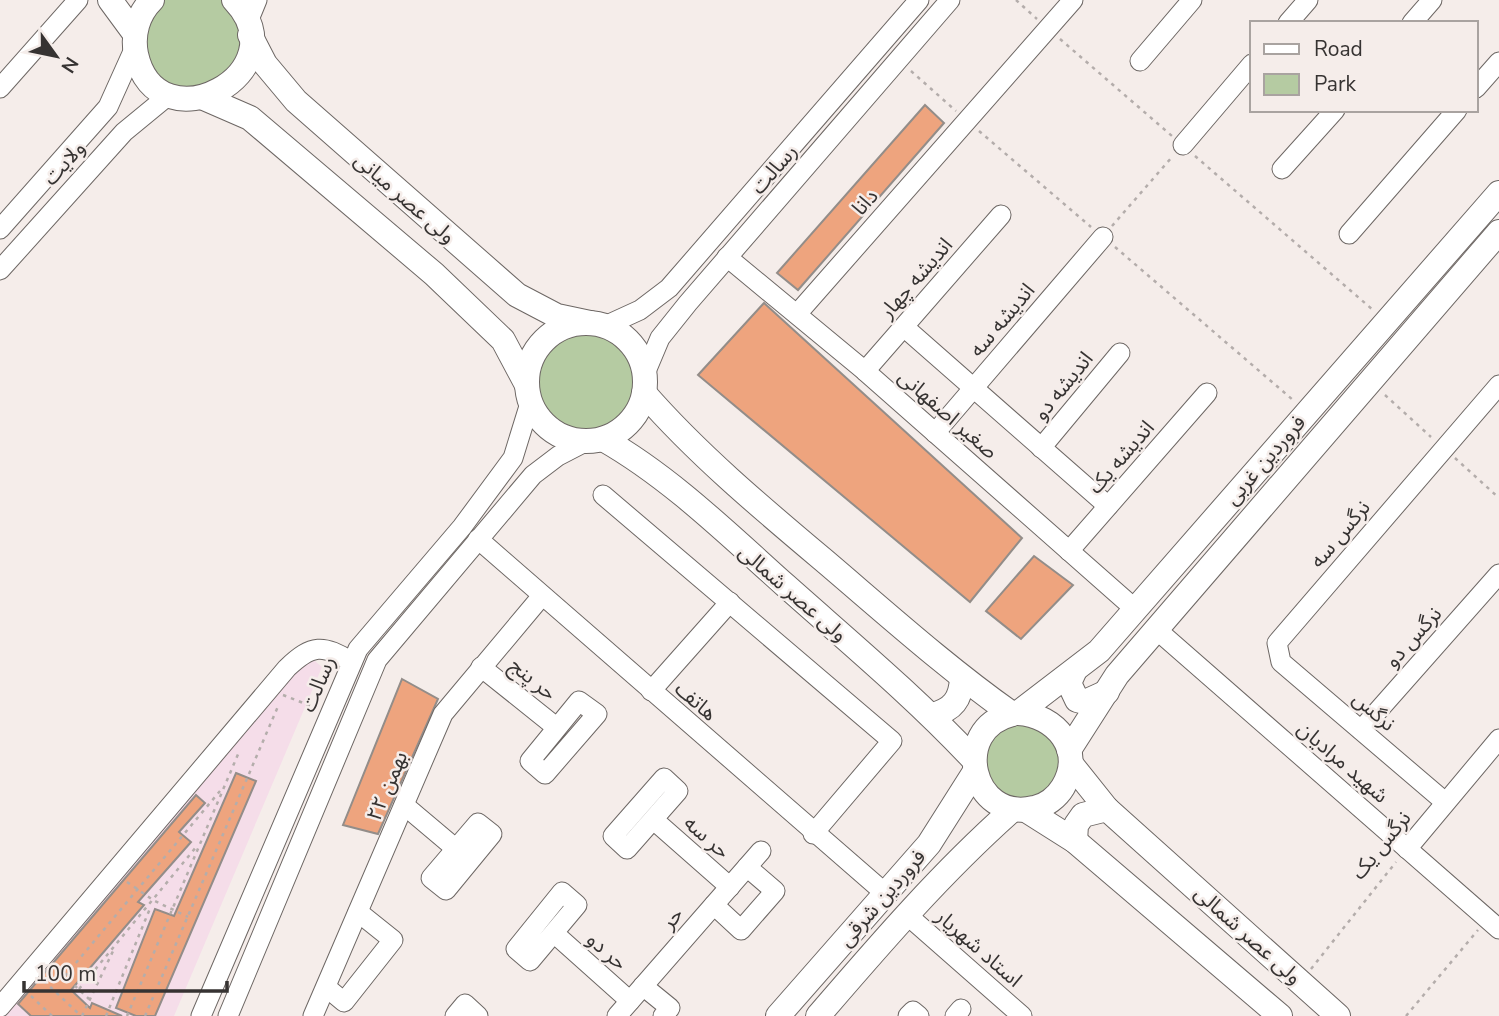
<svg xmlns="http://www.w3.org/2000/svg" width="1499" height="1016" viewBox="0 0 1499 1016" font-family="'Nunito Sans','Noto Sans Arabic',sans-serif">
<rect width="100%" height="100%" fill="#f5edea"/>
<polygon fill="#f5dde9" points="309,656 322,667 174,1016 0,1016"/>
<g fill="#b5cba2">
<path d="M 161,0 L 223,0 C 248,27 244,44 230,76 L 182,92 L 152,75 L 142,25 Z"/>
<circle cx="585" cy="382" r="53"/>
<circle cx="1022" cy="762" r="37"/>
</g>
<g fill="#eea47e" stroke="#938d89" stroke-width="2">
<polygon points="925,105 944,123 798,290 777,273"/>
<polygon points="764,303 1022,538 970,602 698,375"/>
<polygon points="1034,556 1073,585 1021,639 986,611"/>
<polygon points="402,679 438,699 378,834 343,825"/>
<polygon points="236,773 256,781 155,1016 136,1016 116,1008 155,909 174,916"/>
<polygon points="196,795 205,803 179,832 191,842 138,902 144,905 71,990 90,1008 92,1003 122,1016 31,1016 18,1004"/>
</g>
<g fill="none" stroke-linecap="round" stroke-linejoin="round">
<g stroke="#6d6764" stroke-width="21">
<g id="minor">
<polyline points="248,22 257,0"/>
<polyline points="1288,23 1308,0"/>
<polyline points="1412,23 1432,0"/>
<polyline points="1140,61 1192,0"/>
<polyline points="0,88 78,0"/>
<polyline points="1476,88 1499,62"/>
<polyline points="1183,145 1252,64"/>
<polyline points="1282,169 1335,110"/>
<polyline points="0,229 108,107 135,47"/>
<polyline points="1349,234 1457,110"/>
<polyline points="727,257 865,371 1135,609"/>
<polyline points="0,270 124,132 169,95"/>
<polyline points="797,314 1073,0"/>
<polyline points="605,326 640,310 669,288 919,0"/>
<polyline points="904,327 1108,506"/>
<polyline points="865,371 1001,215"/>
<polyline points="644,376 660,338 688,303 950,0"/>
<polyline points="935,433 1103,237"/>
<polyline points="1041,448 1120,353"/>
<polyline points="603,495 892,741 813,834"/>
<polyline points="478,539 886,894"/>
<polyline points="1069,551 1207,393"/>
<polyline points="1157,630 1499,929"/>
<polyline points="481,667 556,727"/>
<polyline points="651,691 730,602"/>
<polygon points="579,701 597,714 545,774 530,761"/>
<polyline points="1361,730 1499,574"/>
<polygon points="664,778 678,791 627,849 613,836"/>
<polyline points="1445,802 1281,662 1277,643 1499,385"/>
<polyline points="404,805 455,848"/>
<polyline points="655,821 730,887"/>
<polygon points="478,823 492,834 446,890 431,878"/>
<polyline points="1407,849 1499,739"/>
<polygon points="562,892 577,905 530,961 516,949"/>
<polyline points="714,905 741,930 775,891 747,867"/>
<polyline points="906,914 1022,1016"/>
<polyline points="555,934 630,1001"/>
<polyline points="643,986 670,1008 663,1016"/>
<polyline points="326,987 344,1002 393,940 358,912"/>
<path d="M 0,1007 L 287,668 C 312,644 323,644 352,662"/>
<polyline points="201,1016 358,649 462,527 513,458 530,403"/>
<polyline points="228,1016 377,660 533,475 558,456 587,441"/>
<polyline points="313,1016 443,714 541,597"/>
<polyline points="455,1016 465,1004 478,1016"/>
<polyline points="617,1016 761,851"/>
<polyline points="908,1016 913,1011 919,1016"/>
<polyline points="955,1016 961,1009"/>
</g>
</g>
<g stroke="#6d6764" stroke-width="26">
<g id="major">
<polyline points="110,0 135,34"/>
<path d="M 152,0 C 138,14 132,34 136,54 C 157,150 303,72 234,0"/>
<polyline points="250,35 265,64 296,101 517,295 557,316 590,323"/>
<polyline points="204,98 250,118 434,274 503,340 527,385"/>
<circle cx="586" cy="382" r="59"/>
<path d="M 644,393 C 698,455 764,510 827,563 C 888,615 947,668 1012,714"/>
<path d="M 603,439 C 670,477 728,534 785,585 C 849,642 915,697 973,759"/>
<polyline points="1074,672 1069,683 1077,700 1085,702 1107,692"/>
<polyline points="1018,713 1099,651 1499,193"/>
<path d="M 1012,714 C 950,729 971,823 1034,808 C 1046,806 1057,797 1063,787 C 1085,750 1056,715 1018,713"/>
<path d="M 932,715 C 953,710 961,699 962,678"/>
<polyline points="1069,750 1117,675 1499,232"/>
<polyline points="1071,764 1107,809 1338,1016"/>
<polyline points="1026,810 1075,841 1280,1016"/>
<polyline points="1075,841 1076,825 1083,815 1107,809"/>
<polyline points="778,1016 929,844 974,773"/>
<path d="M 818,1016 C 880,944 941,873 1012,810"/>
</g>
</g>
<g stroke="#b4adab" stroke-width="2.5" stroke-dasharray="3.5 5" stroke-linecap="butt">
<polyline points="1016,0 1037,19"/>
<polyline points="1060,39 1172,136"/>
<polyline points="911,71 956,111"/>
<polyline points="979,131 1091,227"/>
<polyline points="1195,156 1373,310"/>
<polyline points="1112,226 1172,157"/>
<polyline points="1115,247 1293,400"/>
<polyline points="1385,395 1431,437"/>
<polyline points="1455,458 1499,498"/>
<polyline points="283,695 316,708"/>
<polyline points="127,882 153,900 188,917"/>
<polyline points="56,968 89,999"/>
<polyline points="1311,969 1396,862"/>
<polyline points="65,976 220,791"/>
<polyline points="44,981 81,1016"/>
<polyline points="79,989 197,846"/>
<polyline points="31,996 52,1016"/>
<polyline points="82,1016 114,949"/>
<polyline points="106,1016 151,906"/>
<polyline points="127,1016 239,752"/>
<polyline points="145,1016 279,704"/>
<polyline points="1406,1016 1478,930"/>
</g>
<use href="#minor" stroke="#fff" stroke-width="19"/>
<use href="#major" stroke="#fff" stroke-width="24"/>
</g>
<g text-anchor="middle" stroke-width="5" stroke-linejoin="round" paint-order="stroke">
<g font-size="21" fill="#363332" stroke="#f5edea">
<text transform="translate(64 163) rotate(-48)" y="7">ولایت</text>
<text transform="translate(774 169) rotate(-49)" y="7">رسالت</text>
<text transform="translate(405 198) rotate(41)" y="7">ولی عصر میانی</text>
<text transform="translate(865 202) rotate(-48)" y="7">دانا</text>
<text transform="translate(916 278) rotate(-49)" y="7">اندیشه چهار</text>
<text transform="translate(1002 320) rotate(-50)" y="7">اندیشه سه</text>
<text transform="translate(1063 386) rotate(-51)" y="7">اندیشه دو</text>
<text transform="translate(948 414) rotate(41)" y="7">صغیر اصفهانی</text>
<text transform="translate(1121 457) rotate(-49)" y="7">اندیشه یک</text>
<text transform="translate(1265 460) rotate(-49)" y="7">فروردین غربی</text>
<text transform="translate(1340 534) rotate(-50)" y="7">نرگس سه</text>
<text transform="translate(793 593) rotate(41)" y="7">ولی عصر شمالی</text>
<text transform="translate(1413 637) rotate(-48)" y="7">نرگس دو</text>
<text transform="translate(533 679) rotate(39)" y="7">حر پنج</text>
<text transform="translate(318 684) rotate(-67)" y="7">رسالت</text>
<text transform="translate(696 701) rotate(41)" y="7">هاتف</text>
<text transform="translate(1374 711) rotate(41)" y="7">نرگس</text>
<text transform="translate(1343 762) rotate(41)" y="7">شهید مرادیان</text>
<text transform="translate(387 786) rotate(-67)" y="7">۲۲ بهمن</text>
<text transform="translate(707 837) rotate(41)" y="7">حر سه</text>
<text transform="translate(1381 845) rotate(-51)" y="7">نرگس یک</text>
<text transform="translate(882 898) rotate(-49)" y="7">فروردین شرقی</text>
<text transform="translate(672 918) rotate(-49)" y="7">حر</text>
<text transform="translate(1248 935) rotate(42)" y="7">ولی عصر شمالی</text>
<text transform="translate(979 948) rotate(41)" y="7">استاد شهریار</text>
<text transform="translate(607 951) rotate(41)" y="7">حر دو</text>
</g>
</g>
<rect x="1250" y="21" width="228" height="91" fill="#f5edea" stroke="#a9a3a0" stroke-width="2"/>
<rect x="1264" y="44" width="35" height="10" fill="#ffffff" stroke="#a9a3a0" stroke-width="2"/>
<text x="1314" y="56" font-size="21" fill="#363332">Road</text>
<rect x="1264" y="74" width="35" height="21" fill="#b5cba2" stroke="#a9a3a0" stroke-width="2"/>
<text x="1314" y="91" font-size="21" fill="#363332">Park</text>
<g transform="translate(56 56) rotate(123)" stroke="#f5edea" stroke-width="5" paint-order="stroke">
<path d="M0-5L12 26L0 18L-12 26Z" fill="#363332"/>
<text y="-10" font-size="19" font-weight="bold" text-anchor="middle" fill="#363332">N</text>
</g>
<path d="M24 981v10h203v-10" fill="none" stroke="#363332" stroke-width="3.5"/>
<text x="35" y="981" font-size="21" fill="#363332" stroke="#f5edea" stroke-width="5" paint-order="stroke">100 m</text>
</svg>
